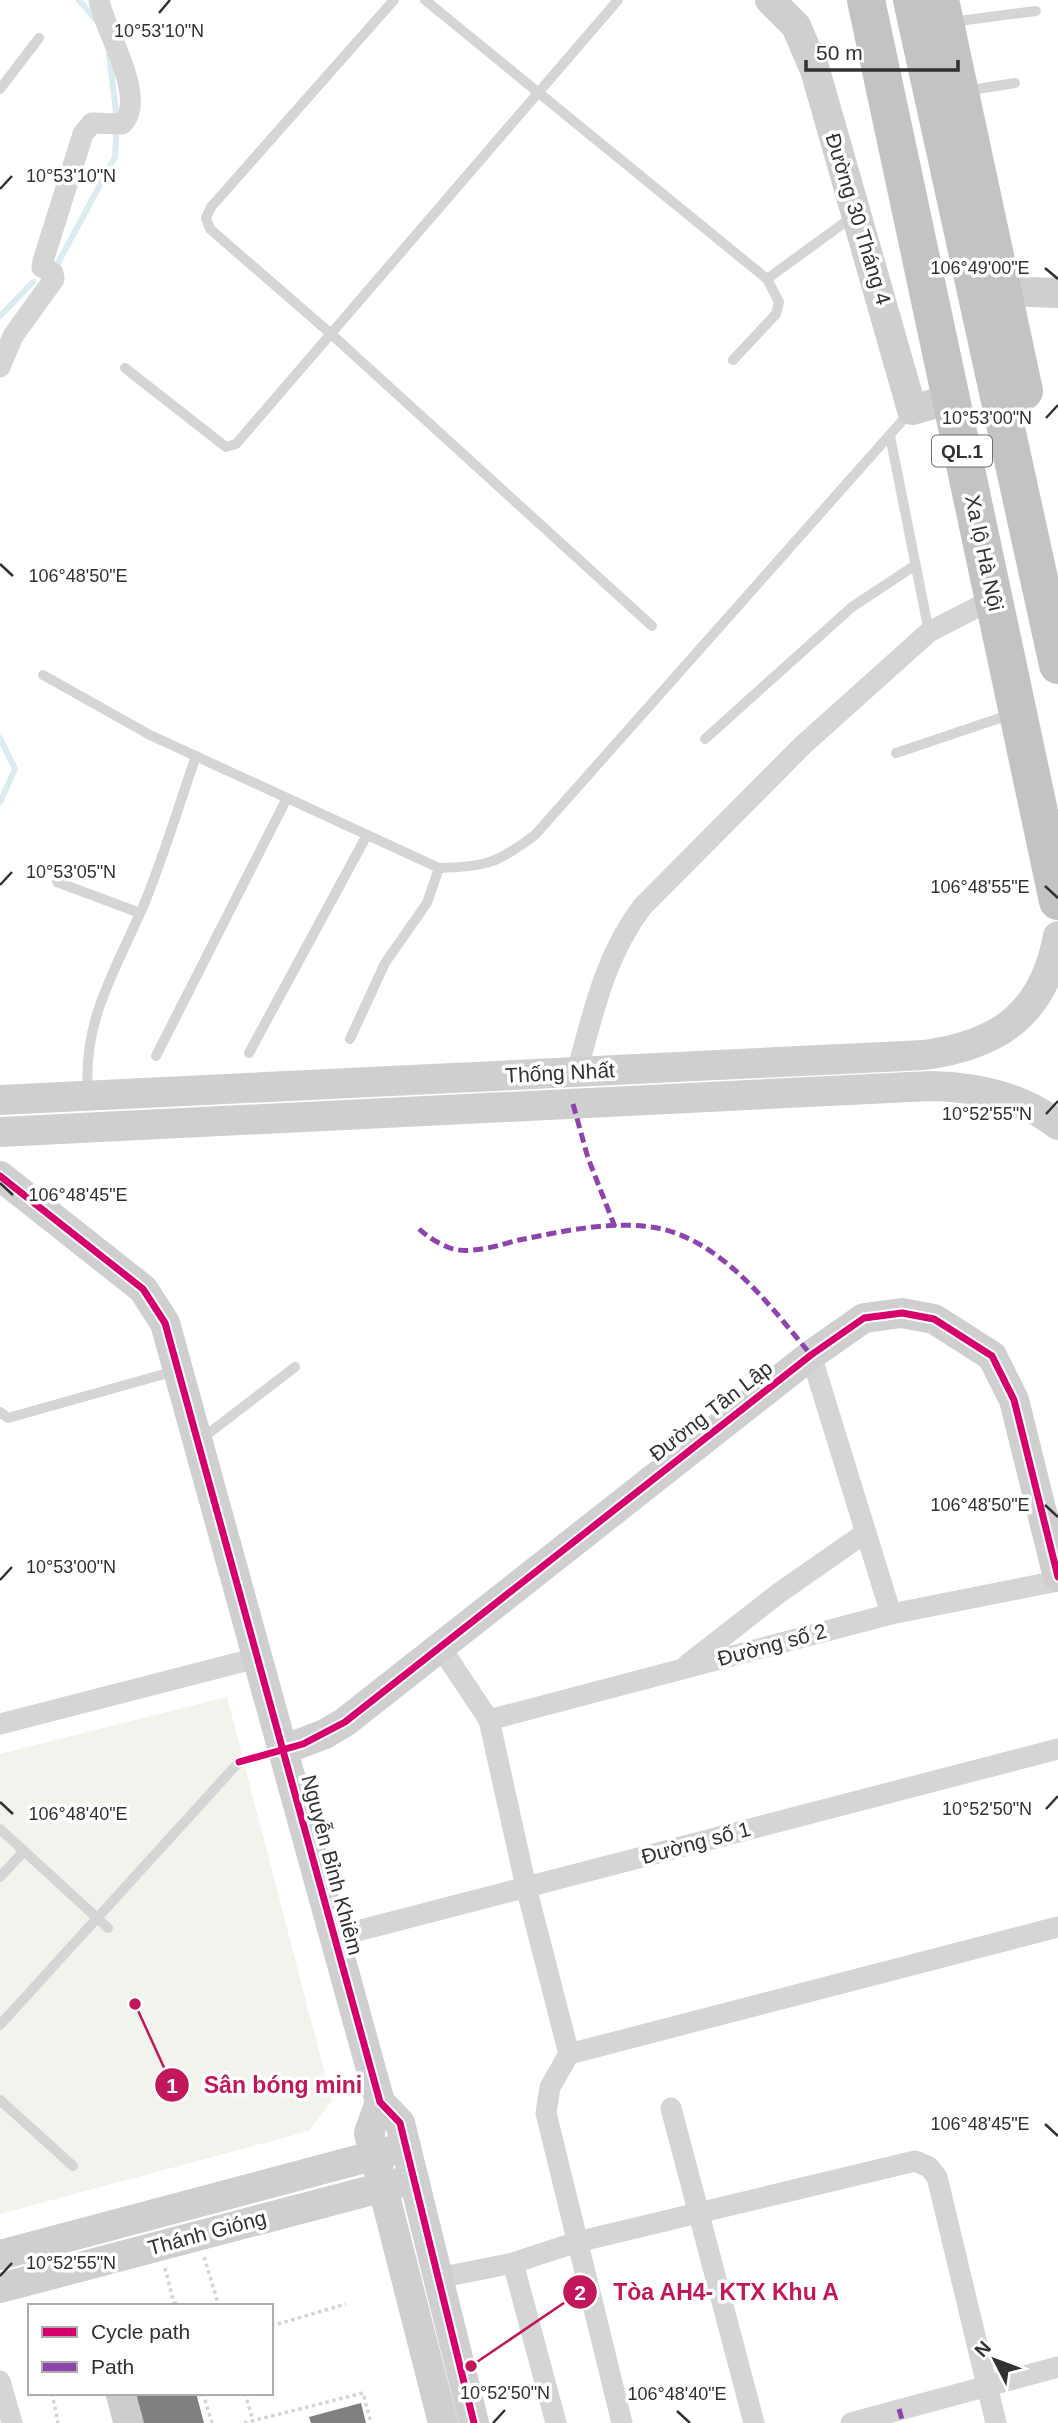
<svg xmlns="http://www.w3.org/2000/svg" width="1058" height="2423" viewBox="0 0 1058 2423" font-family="Arial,sans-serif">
<rect width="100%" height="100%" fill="#fff"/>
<polygon fill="#f1f3ec" points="227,1697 332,2101 309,2131 0,2214 0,1754"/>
<polygon fill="#0003" points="105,2393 194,2393 202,2423 113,2423"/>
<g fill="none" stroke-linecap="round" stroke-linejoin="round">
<g stroke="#dbecf0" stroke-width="6">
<polyline points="79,0 95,19"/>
<polyline points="58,263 115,157 117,120 109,55"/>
<polyline points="0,316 33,282"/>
<polyline points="0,738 15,769 0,802"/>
</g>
</g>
<g fill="#808080">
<polygon points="136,2393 196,2393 204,2423 144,2423"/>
<polygon points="361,2403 366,2423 311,2423 309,2417"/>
</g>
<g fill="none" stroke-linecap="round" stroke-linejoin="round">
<g stroke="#d4d4d4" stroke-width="3.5" stroke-dasharray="3.5 3.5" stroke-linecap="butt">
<polyline points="204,2257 219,2306"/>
<polyline points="165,2268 174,2304"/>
<polyline points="167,2306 176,2303 177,2306"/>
<polyline points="271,2326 346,2304"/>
<polyline points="52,2393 58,2423"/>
<polyline points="203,2393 212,2423"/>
<polyline points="245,2393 253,2421"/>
<polyline points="244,2423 363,2393 371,2423"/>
</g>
<g stroke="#d5d5d5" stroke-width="10">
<polyline points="394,0 211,207 206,218 210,229 330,333 652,626"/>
<polyline points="425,0 767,279 855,215"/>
<polyline points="951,22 1036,11"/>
<polyline points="0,89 39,38"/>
<polyline points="965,91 1015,83"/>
<polyline points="733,360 776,314 779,302 767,279"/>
<polyline points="125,368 226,447 236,444 618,0"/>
<polyline points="890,436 929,632"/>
<path d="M 43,675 L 150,735 L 439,868 C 485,867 498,863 535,835 L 910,412"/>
<polyline points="705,739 852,607 914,566"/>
<polyline points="896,753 1012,714"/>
<polyline points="57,882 140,913"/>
<polyline points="350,1039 385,963 427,903 439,868"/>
<polyline points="249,1053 367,835"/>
<polyline points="156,1056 287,798"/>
<path d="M 88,1093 C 82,1019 117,968 145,902 C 164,855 179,805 196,756"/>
<polyline points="0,1412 8,1418 175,1371"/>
<polyline points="200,1440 295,1367"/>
<polyline points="0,1829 108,1928"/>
<polyline points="0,1877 24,1851"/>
<polyline points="0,2025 239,1762"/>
<polyline points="0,2100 73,2166"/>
</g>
<g stroke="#d5d5d5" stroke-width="21">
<path d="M 0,367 L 13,336 L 54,279 L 53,273 L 42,267 L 43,261 L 83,134 L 92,123 L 122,124 C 149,99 103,28 99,0"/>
<path d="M 577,1072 C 593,1013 605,956 642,907 L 803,745 L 929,632 L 999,596"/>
<polyline points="811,1355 891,1614"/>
<polyline points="441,1648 489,1720 526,1887 569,2054 550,2087 546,2113 622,2423"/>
<polyline points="688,1664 779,1593 865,1533"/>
<polyline points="489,1720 891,1614 1058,1581"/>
<polyline points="0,1724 257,1658"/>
<polyline points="334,1937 1058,1749"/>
<polyline points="569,2054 1058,1927"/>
<polyline points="671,2108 754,2423"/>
<polyline points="513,2263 556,2423"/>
<polyline points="438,2278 513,2263 577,2242 915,2161 929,2167 937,2177 996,2423"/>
<polyline points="0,2381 12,2423"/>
<polyline points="851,2423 1058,2367"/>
</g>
<g stroke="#cfcfcf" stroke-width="30">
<polyline points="770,0 796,26 815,70 912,410 951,399"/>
<polyline points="1002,291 1058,293"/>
<path d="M 0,1100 L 924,1055 C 1000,1045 1044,1013 1058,936"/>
<path d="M 0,1132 L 931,1086 C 976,1087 1022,1097 1058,1125"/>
<polyline points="0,1176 143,1289 165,1323 380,2102 400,2123 474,2423"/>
<polyline points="283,1750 325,1734 345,1722 811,1355 864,1318 902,1313 934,1319 992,1356 1014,1400 1058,1577"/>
<polyline points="380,2102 369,2133 443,2423"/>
<polyline points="0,2255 406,2147"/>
<polyline points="0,2288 414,2179"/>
</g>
<g stroke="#c3c3c3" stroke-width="38">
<polyline points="866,0 1058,901"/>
<polyline points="912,0 1058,665"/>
<polyline points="940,0 1024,391"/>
</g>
<g stroke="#8e44ad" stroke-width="5" stroke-dasharray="10 5" stroke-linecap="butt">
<polyline points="573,1104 588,1158 615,1227"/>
<path d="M 419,1229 C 428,1237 439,1244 450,1248 C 471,1255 499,1245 519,1240 C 564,1231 616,1219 662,1229 C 725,1244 772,1308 811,1355"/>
<polyline points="899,2409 903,2423"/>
</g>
<g stroke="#fff" stroke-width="11">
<g id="cycleway">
<polyline points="0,1176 143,1289 165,1323 380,2102 400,2123 474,2423"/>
<polyline points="239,1762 303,1744 345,1722 811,1355 864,1318 902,1313 934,1319 992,1356 1014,1400 1058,1577"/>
</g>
</g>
<use href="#cycleway" stroke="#d6006c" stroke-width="7"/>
</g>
<path fill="none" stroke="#313131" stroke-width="2.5" d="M 159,13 L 170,0M 0,189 L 12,176M 1045,268 L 1058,279M 1046,418 L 1058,405M 0,564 L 13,576M 0,885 L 12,872M 1045,886 L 1058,898M 1046,1114 L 1058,1101M 0,1183 L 13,1195M 1045,1505 L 1058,1517M 0,1580 L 12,1567M 0,1802 L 13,1814M 1046,1809 L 1058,1796M 1045,2124 L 1058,2136M 0,2276 L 12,2263M 677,2411 L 690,2423M 493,2423 L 505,2410"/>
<g text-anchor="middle" stroke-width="7" stroke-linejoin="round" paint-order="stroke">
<rect fill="#fff" stroke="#6f6f6f" stroke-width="2" x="932" y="435.5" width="60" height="31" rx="5"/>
<g font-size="19" font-weight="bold" fill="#313131">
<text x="962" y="458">QL.1</text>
</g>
<g font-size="21" fill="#313131" stroke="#fff">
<text transform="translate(858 219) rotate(73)" y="7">Đường 30 Tháng 4</text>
<text transform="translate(984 553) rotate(78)" y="7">Xa lộ Hà Nội</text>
<text transform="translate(560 1073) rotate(-3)" y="7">Thống Nhất</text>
<text transform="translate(711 1411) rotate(-38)" y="7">Đường Tân Lập</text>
<text transform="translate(772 1645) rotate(-15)" y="7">Đường số 2</text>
<text transform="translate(696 1843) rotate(-15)" y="7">Đường số 1</text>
<text transform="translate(332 1865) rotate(75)" y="7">Nguyễn Bỉnh Khiêm</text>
<text transform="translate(207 2233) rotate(-15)" y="7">Thánh Gióng</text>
</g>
</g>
<g font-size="18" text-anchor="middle" fill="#313131" stroke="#fff" stroke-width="7" stroke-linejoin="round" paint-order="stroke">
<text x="159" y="37">10°53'10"N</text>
<text x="71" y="182">10°53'10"N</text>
<text x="980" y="274">106°49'00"E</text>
<text x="987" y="424">10°53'00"N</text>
<text x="78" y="582">106°48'50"E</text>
<text x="71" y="878">10°53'05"N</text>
<text x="980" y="893">106°48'55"E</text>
<text x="987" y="1120">10°52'55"N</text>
<text x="78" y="1201">106°48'45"E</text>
<text x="980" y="1511">106°48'50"E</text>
<text x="71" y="1573">10°53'00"N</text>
<text x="987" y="1815">10°52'50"N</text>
<text x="78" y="1820">106°48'40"E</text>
<text x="980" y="2130">106°48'45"E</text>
<text x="71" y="2269">10°52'55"N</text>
<text x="505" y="2399">10°52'50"N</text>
<text x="677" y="2400">106°48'40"E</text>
</g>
<path fill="none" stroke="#c2185b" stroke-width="2.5" d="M135 2004L172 2085M471 2366L580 2292"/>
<g fill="#c2185b" stroke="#fff" stroke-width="2.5">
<circle cx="135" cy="2004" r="7"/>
<circle cx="471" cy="2366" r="7"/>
<circle cx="172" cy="2085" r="18"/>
<circle cx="580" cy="2292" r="18"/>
</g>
<g font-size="21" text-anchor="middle" font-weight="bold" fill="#fff">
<text x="172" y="2093">1</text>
<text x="580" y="2300">2</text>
</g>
<g font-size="23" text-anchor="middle" font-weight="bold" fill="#c2185b" stroke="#fff" stroke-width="7" stroke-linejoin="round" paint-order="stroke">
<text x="283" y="2093">Sân bóng mini</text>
<text x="726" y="2300">Tòa AH4- KTX Khu A</text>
</g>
<rect x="28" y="2304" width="245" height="91" fill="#ffffff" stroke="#adadad" stroke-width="2"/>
<rect x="42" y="2327" width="35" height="10" fill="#d6006c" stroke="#adadad" stroke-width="2"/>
<text x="91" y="2339" font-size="21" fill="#313131">Cycle path</text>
<rect x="42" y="2362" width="35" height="10" fill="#8e44ad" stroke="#adadad" stroke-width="2"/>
<text x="91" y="2374" font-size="21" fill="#313131">Path</text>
<g transform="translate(995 2360) rotate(312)" stroke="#ffffff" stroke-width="5" paint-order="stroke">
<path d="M0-5L12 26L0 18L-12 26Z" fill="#313131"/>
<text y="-10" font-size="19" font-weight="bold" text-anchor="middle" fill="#313131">N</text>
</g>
<path d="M806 60v10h152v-10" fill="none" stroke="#313131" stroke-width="3.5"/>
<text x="816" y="60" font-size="21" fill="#313131" stroke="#ffffff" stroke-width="5" paint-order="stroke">50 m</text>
</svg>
